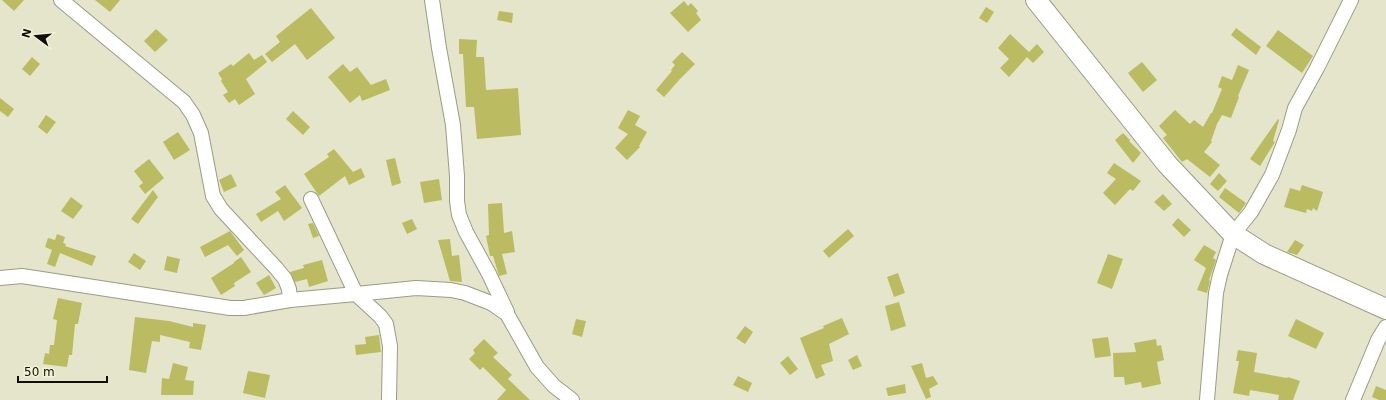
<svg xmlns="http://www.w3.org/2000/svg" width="1386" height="400" viewBox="0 0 1386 400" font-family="'DejaVu Sans',sans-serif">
<rect width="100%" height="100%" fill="#e4e5ca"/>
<g fill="#bbbc61">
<polygon points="2,0 24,0 14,11"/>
<polygon points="95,0 120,0 110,12"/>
<polygon points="684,1 688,6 691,3 698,11 696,13 701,20 688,32 670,13"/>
<polygon points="986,7 994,12 987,23 979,18"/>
<polygon points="311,8 335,38 307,60 295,44 272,62 265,54 280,42 276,36"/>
<polygon points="499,11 513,13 512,23 497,20"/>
<polygon points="1236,28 1261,47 1256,55 1231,35"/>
<polygon points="156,29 168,40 155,52 144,41"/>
<polygon points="1278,30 1313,56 1302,73 1266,46"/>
<polygon points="1010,34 1029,52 1037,44 1044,52 1033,63 1027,57 1009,77 1000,68 1009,59 998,48"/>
<polygon points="459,39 477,40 476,57 484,57 486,90 518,88 521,135 477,139 474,107 466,107 463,54 459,54"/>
<polygon points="682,52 695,64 680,79 664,97 656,90 672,71 671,70 675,65 672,62"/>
<polygon points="249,53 254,60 262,55 267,62 246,79 255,94 239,105 235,99 229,103 223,95 228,92 221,81 222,79 218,73 231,64 233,66"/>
<polygon points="32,57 40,64 30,76 22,69"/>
<polygon points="1142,62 1157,80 1143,92 1128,73"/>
<polygon points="343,64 350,72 357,67 371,85 386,79 390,90 362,101 360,95 350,103 328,77"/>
<polygon points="1238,65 1249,70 1238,96 1239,97 1231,118 1222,115 1217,124 1211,141 1212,142 1204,152 1220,165 1210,177 1187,159 1182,162 1163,138 1167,135 1159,126 1175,110 1190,124 1194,120 1203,127 1211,113 1212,113 1222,89 1218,87 1222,76 1232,80"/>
<polygon points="0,98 14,109 8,117 0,111"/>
<polygon points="628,110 640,116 635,125 647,132 639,146 640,147 627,160 615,148 628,134 618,128"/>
<polygon points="293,111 310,127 303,135 286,119"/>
<polygon points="46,115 56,122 47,134 38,127"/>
<polygon points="1278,119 1279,120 1273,141 1275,142 1260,166 1250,159"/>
<polygon points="178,132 190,150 174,160 163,142"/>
<polygon points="1123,133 1130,140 1129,141 1141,153 1133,163 1115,140"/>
<polygon points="334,149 353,172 361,168 365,177 349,185 345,176 319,196 304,174 329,157 327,154"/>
<polygon points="395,158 401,183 392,186 386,160"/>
<polygon points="149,159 164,178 145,194 139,186 143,183 134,171"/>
<polygon points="1114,163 1141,181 1133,191 1130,189 1115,205 1103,193 1116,179 1107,173"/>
<polygon points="1219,173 1227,181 1218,191 1210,184"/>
<polygon points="231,174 237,186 224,192 219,180"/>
<polygon points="439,179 442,200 424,203 420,182"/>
<polygon points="285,185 302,208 284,221 278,211 261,222 256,214 281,199 275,192"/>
<polygon points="1302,185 1323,192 1317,211 1313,208 1312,211 1307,209 1306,213 1284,207 1290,188 1300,191"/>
<polygon points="1225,188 1246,203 1239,213 1219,197"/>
<polygon points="153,190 158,197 138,224 131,219"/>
<polygon points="1163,194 1172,204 1164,211 1154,202"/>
<polygon points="71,197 83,206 73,219 61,211"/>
<polygon points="502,203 504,233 512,231 515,252 502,254 507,274 499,276 493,256 490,256 486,236 489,235 488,204"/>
<polygon points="1178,218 1191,230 1184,237 1172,225"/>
<polygon points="412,219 417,229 407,234 402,223"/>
<polygon points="313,223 319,236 313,238 308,224"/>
<polygon points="848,229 854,236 829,258 823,251"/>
<polygon points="230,231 244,250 237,256 228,245 205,257 200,247"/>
<polygon points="57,234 65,237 63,243 66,244 65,246 96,256 92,266 60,253 55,267 47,264 52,250 45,247 48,238 55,240"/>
<polygon points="450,239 452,256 459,255 462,282 450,281 438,240"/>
<polygon points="1295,240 1304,245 1297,255 1287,252"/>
<polygon points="1204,245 1216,252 1213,258 1216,260 1209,280 1210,281 1207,293 1197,290 1206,268 1194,260"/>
<polygon points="134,253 146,261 140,270 128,262"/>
<polygon points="1108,254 1123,259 1112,289 1097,283"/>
<polygon points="167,256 180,259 177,273 164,270"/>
<polygon points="241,257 251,272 234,283 235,286 221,295 211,278 234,263 234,262"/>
<polygon points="322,260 328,281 309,287 307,279 295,282 290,272 304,268 303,265"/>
<polygon points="898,273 905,293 894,297 887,277"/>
<polygon points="269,275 276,288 264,295 256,283"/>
<polygon points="58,298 82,303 78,324 75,324 72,355 69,355 67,367 43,364 45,353 49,354 50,345 54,345 57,320 53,319"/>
<polygon points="899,302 906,326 891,331 885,306"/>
<polygon points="135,317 169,321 193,327 193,323 206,325 201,350 189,348 190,342 160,335 160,342 152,341 146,373 129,370"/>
<polygon points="842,318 849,334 829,344 833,361 821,365 825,375 816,379 800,338 824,328 823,326"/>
<polygon points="576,319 586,321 582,337 572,334"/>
<polygon points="1296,319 1324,333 1316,349 1288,336"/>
<polygon points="745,326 753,332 745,344 736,338"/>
<polygon points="379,335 381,352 356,355 355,345 366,344 365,337"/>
<polygon points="1108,337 1111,356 1095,358 1092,339"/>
<polygon points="484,339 498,353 493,357 512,375 508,379 530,400 497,400 506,390 483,367 480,370 469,359 475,353 473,350"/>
<polygon points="1156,339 1157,346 1161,345 1164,360 1157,362 1161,384 1142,388 1141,382 1125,385 1124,377 1114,377 1113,353 1136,352 1134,343"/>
<polygon points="1238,350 1257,353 1254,372 1287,378 1288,377 1300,381 1293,400 1278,400 1279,395 1250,390 1249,396 1233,393 1239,361 1236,361"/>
<polygon points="857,355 862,366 853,370 848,360"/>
<polygon points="788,356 798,369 790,375 780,363"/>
<polygon points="173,363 188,367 185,380 194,381 193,395 161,395 162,378 169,379"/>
<polygon points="922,363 926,378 933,376 938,384 929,389 931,397 926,399 911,366"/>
<polygon points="248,371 270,375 265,398 243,393"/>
<polygon points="738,376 752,383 748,392 733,385"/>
<polygon points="905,384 906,393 888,396 886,388"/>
<polygon points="1376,386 1386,390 1386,400 1379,400 1372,397"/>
</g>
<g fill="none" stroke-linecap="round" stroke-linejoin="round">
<g stroke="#9b9c83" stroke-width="16">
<g id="street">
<polyline points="61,0 184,102 193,115 201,133 213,196 221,209 276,268 285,279 289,289 290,300"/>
<polyline points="432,0 439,48 453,125 457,176 457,201 459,215 466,232 489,274 507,312"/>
<polyline points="311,199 356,294 380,316 386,324 390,346 389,400"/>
<polyline points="0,278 22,276 230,308 244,308 290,300 356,294 416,288 451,290 465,293 491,303 507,314 537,367 554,386 572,400"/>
<polyline points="1207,400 1216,293 1220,275 1233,234 1251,212 1272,175 1289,130 1295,108 1317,68 1351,0"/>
<polyline points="1353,400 1378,340 1386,327"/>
</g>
</g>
<g stroke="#9b9c83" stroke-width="22">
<polyline id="secondary" points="1036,0 1167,164 1233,234 1264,254 1386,309"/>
</g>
<use href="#street" stroke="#fff" stroke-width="14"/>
<use href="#secondary" stroke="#fff" stroke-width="20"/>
</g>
<g transform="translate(36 36) rotate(286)" stroke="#f1f2d7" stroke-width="3" paint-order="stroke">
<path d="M0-3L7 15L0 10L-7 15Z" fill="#0f0f06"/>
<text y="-6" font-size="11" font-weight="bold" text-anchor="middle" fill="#0f0f06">N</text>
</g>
<path d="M18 376v6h89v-6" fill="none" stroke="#0f0f06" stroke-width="2"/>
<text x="24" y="376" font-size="12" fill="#0f0f06" stroke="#f1f2d7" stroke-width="3" paint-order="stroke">50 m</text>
</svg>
